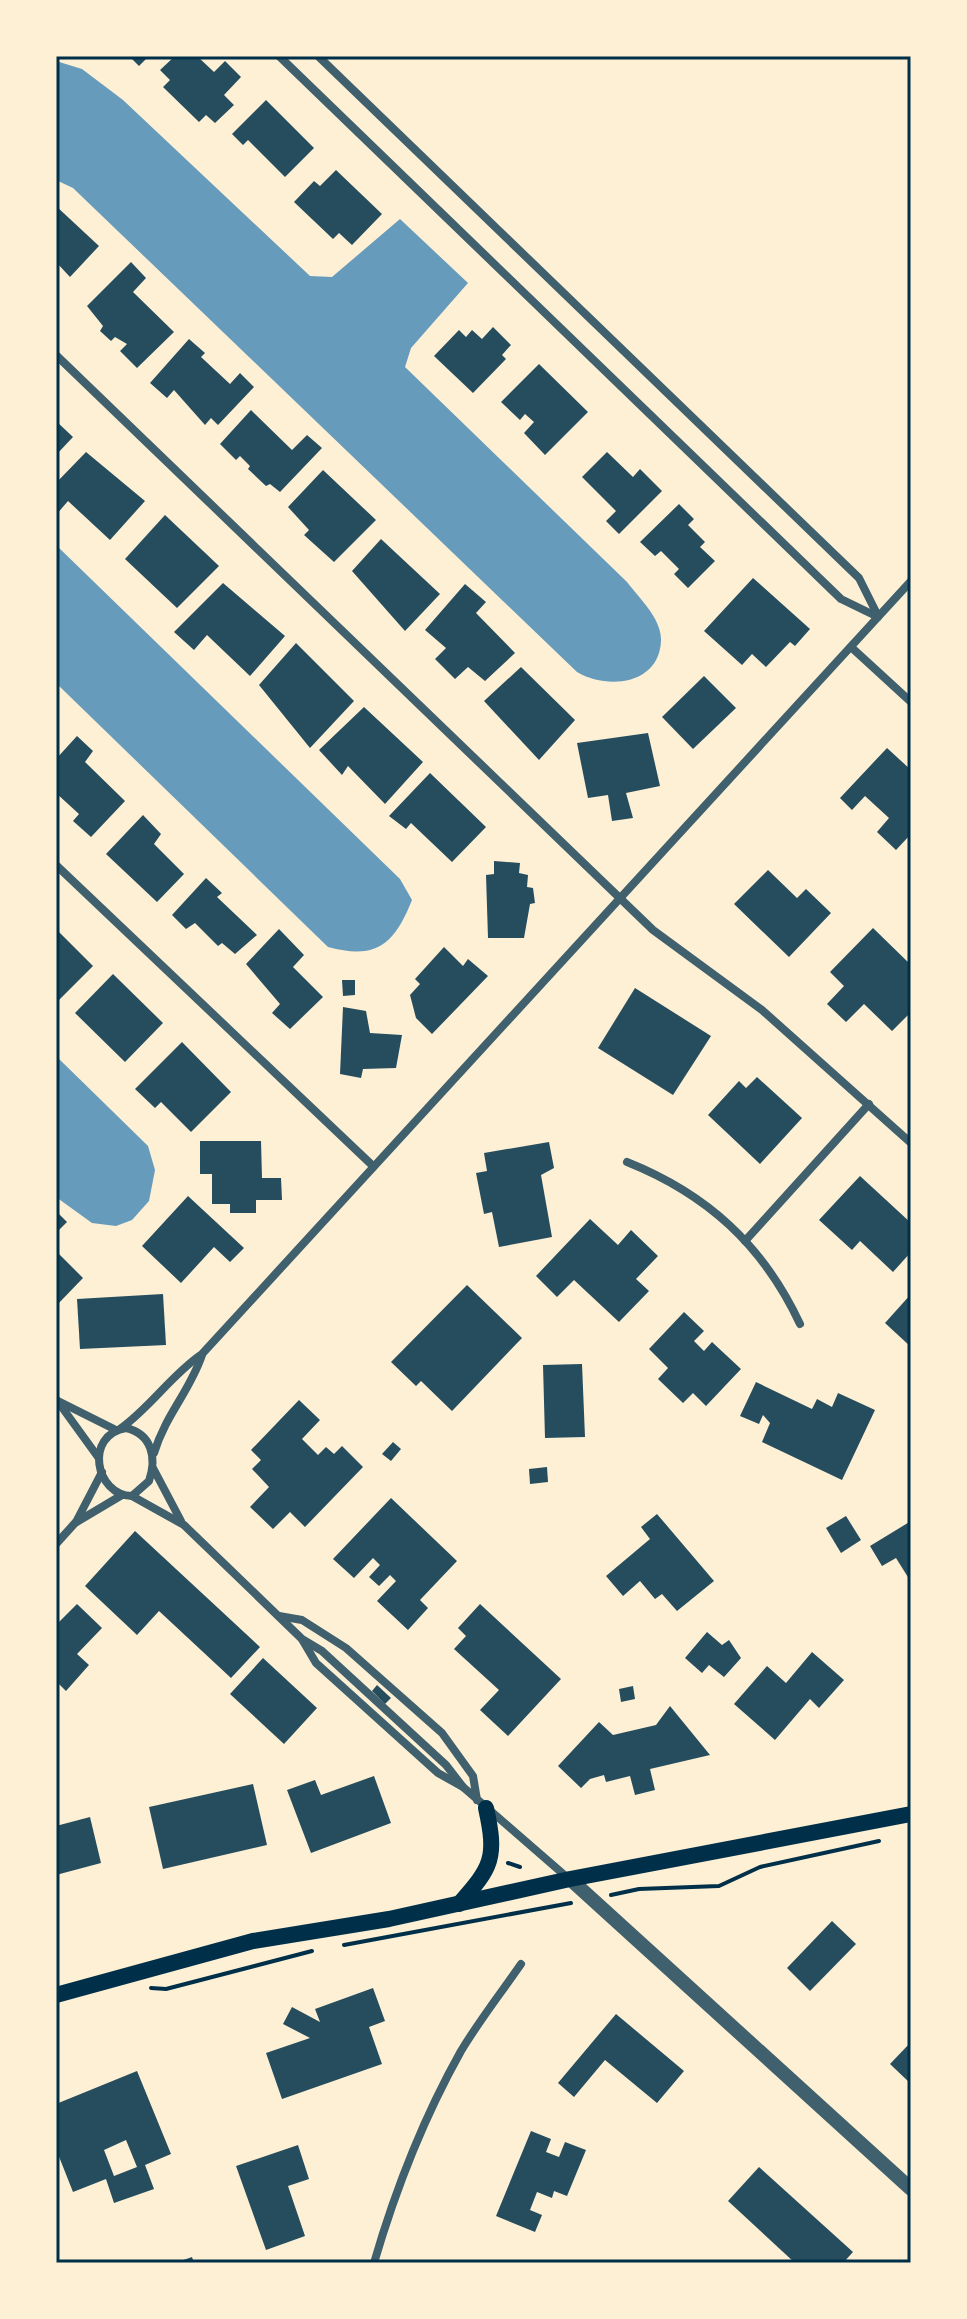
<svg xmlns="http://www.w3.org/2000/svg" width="967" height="2319" viewBox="0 0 967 2319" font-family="'Playfair Display',serif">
<rect width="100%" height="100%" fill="#fdf0d5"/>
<g fill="#669bbc">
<path d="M 56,61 L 82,69 L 123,100 L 310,276 L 332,277 L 400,219 L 468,283 L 411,348 L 405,367 L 627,582 C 639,598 662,619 661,641 C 659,685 607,690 577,672 L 73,188 L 56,180 Z"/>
<path d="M 56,545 L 400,879 L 412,900 C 394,945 376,960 328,947 L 56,683 Z"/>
<polygon points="56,1056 148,1146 155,1170 149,1201 132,1220 116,1226 92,1223 56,1197"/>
</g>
<g fill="#264d5e" fill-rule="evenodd">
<polygon points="129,56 149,56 139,66"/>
<polygon points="175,56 185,59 197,56 214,72 225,61 241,77 224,95 234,105 215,123 206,115 199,122 163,87 170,80 160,70"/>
<polygon points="266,100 314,148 285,177 248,140 243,145 232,134"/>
<polygon points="336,170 382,214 352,245 339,233 333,239 294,202 314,181 320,186"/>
<polygon points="56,206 99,246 70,277 56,262"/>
<polygon points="131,262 146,278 133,292 174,332 137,368 120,351 127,344 115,337 111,341 100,331 103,326 87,306"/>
<polygon points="493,327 511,345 502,355 506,359 473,393 434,356 459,330 466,337 472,330 482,339"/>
<polygon points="189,339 205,353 201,357 230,384 240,373 254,387 218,425 211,418 205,425 174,390 167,398 150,383"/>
<polygon points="539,364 588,412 545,455 524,433 534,422 525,414 520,420 501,402"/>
<polygon points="251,410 292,450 307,435 322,448 280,492 270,484 266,486 248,469 250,466 240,456 236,460 220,444"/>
<polygon points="56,421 73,437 56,455"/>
<polygon points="86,452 145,501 110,540 68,501 56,515 56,483"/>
<polygon points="607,452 633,477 640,469 662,491 619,534 606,521 616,511 582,477"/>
<polygon points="323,470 376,520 334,562 304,535 309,530 288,507"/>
<polygon points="679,504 694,519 688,525 705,542 700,547 715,561 688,588 674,574 679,569 661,551 655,556 640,542"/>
<polygon points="165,515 219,566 177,608 125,559"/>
<polygon points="381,539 440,594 405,631 352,571"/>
<polygon points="753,578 810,629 795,646 790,642 766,667 752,654 742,665 704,631"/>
<polygon points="223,583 285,636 250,676 207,635 194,650 174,632"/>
<polygon points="465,584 486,602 476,613 515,653 485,681 468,667 455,679 435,659 446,648 425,630"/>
<polygon points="296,643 354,701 310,748 259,685"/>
<polygon points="521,667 575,720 539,760 484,701"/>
<polygon points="704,676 736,708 693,749 662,717"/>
<polygon points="364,707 423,762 385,804 348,766 342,775 319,750"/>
<polygon points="648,733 660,786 626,793 633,818 612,821 608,795 588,798 577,743"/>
<polygon points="77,736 93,751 85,762 125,801 91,837 73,821 79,814 56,793 56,759"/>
<polygon points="887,748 911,770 911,834 896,850 877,832 889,818 865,796 852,810 840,798"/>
<polygon points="430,773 486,827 452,862 411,823 406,829 389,816"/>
<polygon points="143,815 161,834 154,844 184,874 157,902 106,854"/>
<polygon points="494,861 520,863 519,873 528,875 527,887 533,888 535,903 530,904 524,938 488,938 486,875 494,874"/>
<polygon points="768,870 797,898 806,889 831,913 789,957 734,904"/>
<polygon points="206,878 222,893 217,897 257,935 235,954 222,943 218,946 195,923 186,929 172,915"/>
<polygon points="873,928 911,965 911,1012 892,1031 864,1004 846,1022 827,1004 844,986 830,972"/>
<polygon points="56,929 93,966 56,1003"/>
<polygon points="279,929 304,955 293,967 323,997 290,1029 272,1013 280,1004 246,964"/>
<polygon points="444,947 463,966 468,959 488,976 432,1034 416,1018 410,995 420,984 415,979"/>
<polygon points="113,974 163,1023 125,1062 75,1013"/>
<polygon points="342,980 355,980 355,995 343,996"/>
<polygon points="635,988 711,1036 673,1095 598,1048"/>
<polygon points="343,1007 366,1011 370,1033 402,1035 396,1068 363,1069 361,1078 340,1074"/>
<polygon points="182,1042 231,1092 191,1132 161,1102 155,1108 135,1089"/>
<polygon points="757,1077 802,1118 760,1164 708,1115 739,1081 746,1088"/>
<polygon points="200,1141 261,1141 262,1178 281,1178 282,1200 256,1200 256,1213 230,1213 230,1204 212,1204 212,1174 200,1174"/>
<polygon points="549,1142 554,1168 541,1175 552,1237 499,1247 492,1212 484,1214 476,1173 487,1171 484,1153"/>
<polygon points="860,1176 911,1223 911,1252 893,1272 860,1241 852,1250 819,1220"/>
<polygon points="188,1196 244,1248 230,1262 214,1247 181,1283 142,1246"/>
<polygon points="56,1211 67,1222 56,1233"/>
<polygon points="590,1219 618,1245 631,1230 658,1256 636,1279 649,1291 619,1322 574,1280 557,1297 536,1276"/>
<polygon points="56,1251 83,1278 56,1306"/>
<polygon points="467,1285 522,1338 452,1411 421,1381 416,1386 391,1362"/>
<polygon points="163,1294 166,1345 80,1349 77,1299"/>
<polygon points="911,1294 911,1347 885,1323"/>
<polygon points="684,1312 704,1331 694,1341 704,1351 712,1342 741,1369 706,1406 693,1393 683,1403 658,1379 668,1368 649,1349"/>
<polygon points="582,1364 585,1437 545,1438 543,1365"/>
<polygon points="756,1382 812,1409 817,1399 832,1407 838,1393 875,1410 842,1480 762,1442 770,1423 763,1415 759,1424 740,1416"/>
<polygon points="299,1400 320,1420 302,1439 318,1455 326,1447 334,1454 342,1446 363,1467 305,1527 290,1512 273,1529 250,1507 269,1487 252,1469 261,1460 251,1450"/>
<polygon points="393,1442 401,1449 391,1461 382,1454"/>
<polygon points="547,1467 548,1482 530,1484 529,1469"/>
<polygon points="391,1498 457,1561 420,1600 428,1608 408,1630 377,1601 396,1581 390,1575 379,1586 369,1577 380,1565 373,1558 354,1578 333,1559"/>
<polygon points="657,1514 714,1581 677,1611 662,1594 655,1599 640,1581 623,1596 606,1576 650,1539 641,1527"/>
<polygon points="846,1516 861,1540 841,1553 826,1528"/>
<polygon points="911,1521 911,1582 896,1558 882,1566 870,1546"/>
<polygon points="135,1531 260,1647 231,1678 159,1611 137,1635 85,1586"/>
<polygon points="77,1604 102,1628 77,1654 89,1665 66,1691 56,1681 56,1625"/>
<polygon points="480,1604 561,1679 508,1736 480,1710 499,1690 454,1649 466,1636 458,1628"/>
<polygon points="707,1632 722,1645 729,1640 741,1658 724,1677 709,1665 702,1673 685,1658"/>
<polygon points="812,1652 844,1680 819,1708 810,1699 775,1740 734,1704 767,1666 786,1683"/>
<polygon points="263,1658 317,1708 284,1744 230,1694"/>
<polygon points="377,1685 391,1698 385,1704 372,1691"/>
<polygon points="633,1686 635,1699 621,1702 619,1689"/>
<polygon points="670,1706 710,1755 650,1769 655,1790 635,1795 630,1776 606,1782 604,1775 590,1779 581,1788 558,1766 599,1722 613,1735 656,1725"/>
<polygon points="374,1776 391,1823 311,1853 287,1790 315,1780 321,1795"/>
<polygon points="253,1784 267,1845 163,1869 149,1807"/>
<polygon points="90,1817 101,1863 56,1875 56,1826"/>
<polygon points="832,1921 856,1944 810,1991 787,1968"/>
<polygon points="373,1988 385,2021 369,2027 382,2064 282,2099 266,2053 310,2038 283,2024 292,2007 320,2022 315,2009"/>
<polygon points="616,2014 684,2071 657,2103 605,2060 574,2097 558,2083"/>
<polygon points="911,2042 911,2084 890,2064"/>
<path d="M 137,2071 L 171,2154 L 145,2165 L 154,2189 L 114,2203 L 106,2179 L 73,2192 L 56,2149 L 56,2104 ZM 126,2140 L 137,2167 L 114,2176 L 104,2150 Z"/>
<polygon points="531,2131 551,2139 546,2152 559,2157 565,2142 586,2150 567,2196 554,2191 552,2198 537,2192 530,2210 542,2215 535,2232 496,2216"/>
<polygon points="298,2145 309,2179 288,2186 305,2236 266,2250 236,2166"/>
<polygon points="759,2167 853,2252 843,2263 795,2263 728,2201"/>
<polygon points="192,2257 194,2263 175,2263"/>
</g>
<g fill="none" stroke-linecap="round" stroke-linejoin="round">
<g stroke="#003049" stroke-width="4">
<polyline points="508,1863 520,1867"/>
<polyline points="611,1895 639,1889 719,1886 760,1867 879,1841"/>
<polyline points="344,1945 571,1903"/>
<polyline points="151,1988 166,1989 312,1951"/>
</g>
<g stroke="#3f606c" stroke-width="8">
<polyline points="279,56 841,599 878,617"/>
<polyline points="318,56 859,578 878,616"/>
<polyline points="56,355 653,930 762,1010 911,1143"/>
<polyline points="851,647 911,702"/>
<polyline points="56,865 373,1166"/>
<path d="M 627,1162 C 707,1194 763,1245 800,1324"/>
<polyline points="745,1241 869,1104"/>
<polyline points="56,1399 98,1457"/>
<polyline points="58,1401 114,1429"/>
<path d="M 126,1428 C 152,1434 157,1458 149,1481 L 132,1496 C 95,1495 84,1435 126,1428 Z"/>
<path d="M 120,1429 C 151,1407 171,1375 202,1354 L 911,581"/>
<path d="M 154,1453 C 166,1414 190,1391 202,1355"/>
<polyline points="153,1468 181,1521"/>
<polyline points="132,1496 184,1525 302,1639 322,1651 446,1765 463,1787"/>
<polyline points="76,1522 102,1472"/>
<polyline points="56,1544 75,1523 122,1495"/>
<polyline points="279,1616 302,1620 346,1648 442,1733 473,1776 477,1800"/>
<polyline points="303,1641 316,1663 438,1773 463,1787 569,1879"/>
<path d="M 374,2263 C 395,2191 424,2117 461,2051 C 479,2021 501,1993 521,1964"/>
</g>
<polyline stroke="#3f606c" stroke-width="14" points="570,1879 911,2189"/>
<g stroke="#003049" stroke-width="16">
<path d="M 459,1904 C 492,1867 497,1858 486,1808"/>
<polyline points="56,1995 253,1941 389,1919 570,1879 911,1814"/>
</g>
</g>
<rect width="967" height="2319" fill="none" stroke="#fdf0d5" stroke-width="116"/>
<rect x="58" y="58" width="851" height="2203" fill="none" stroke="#003049" stroke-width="3"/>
</svg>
